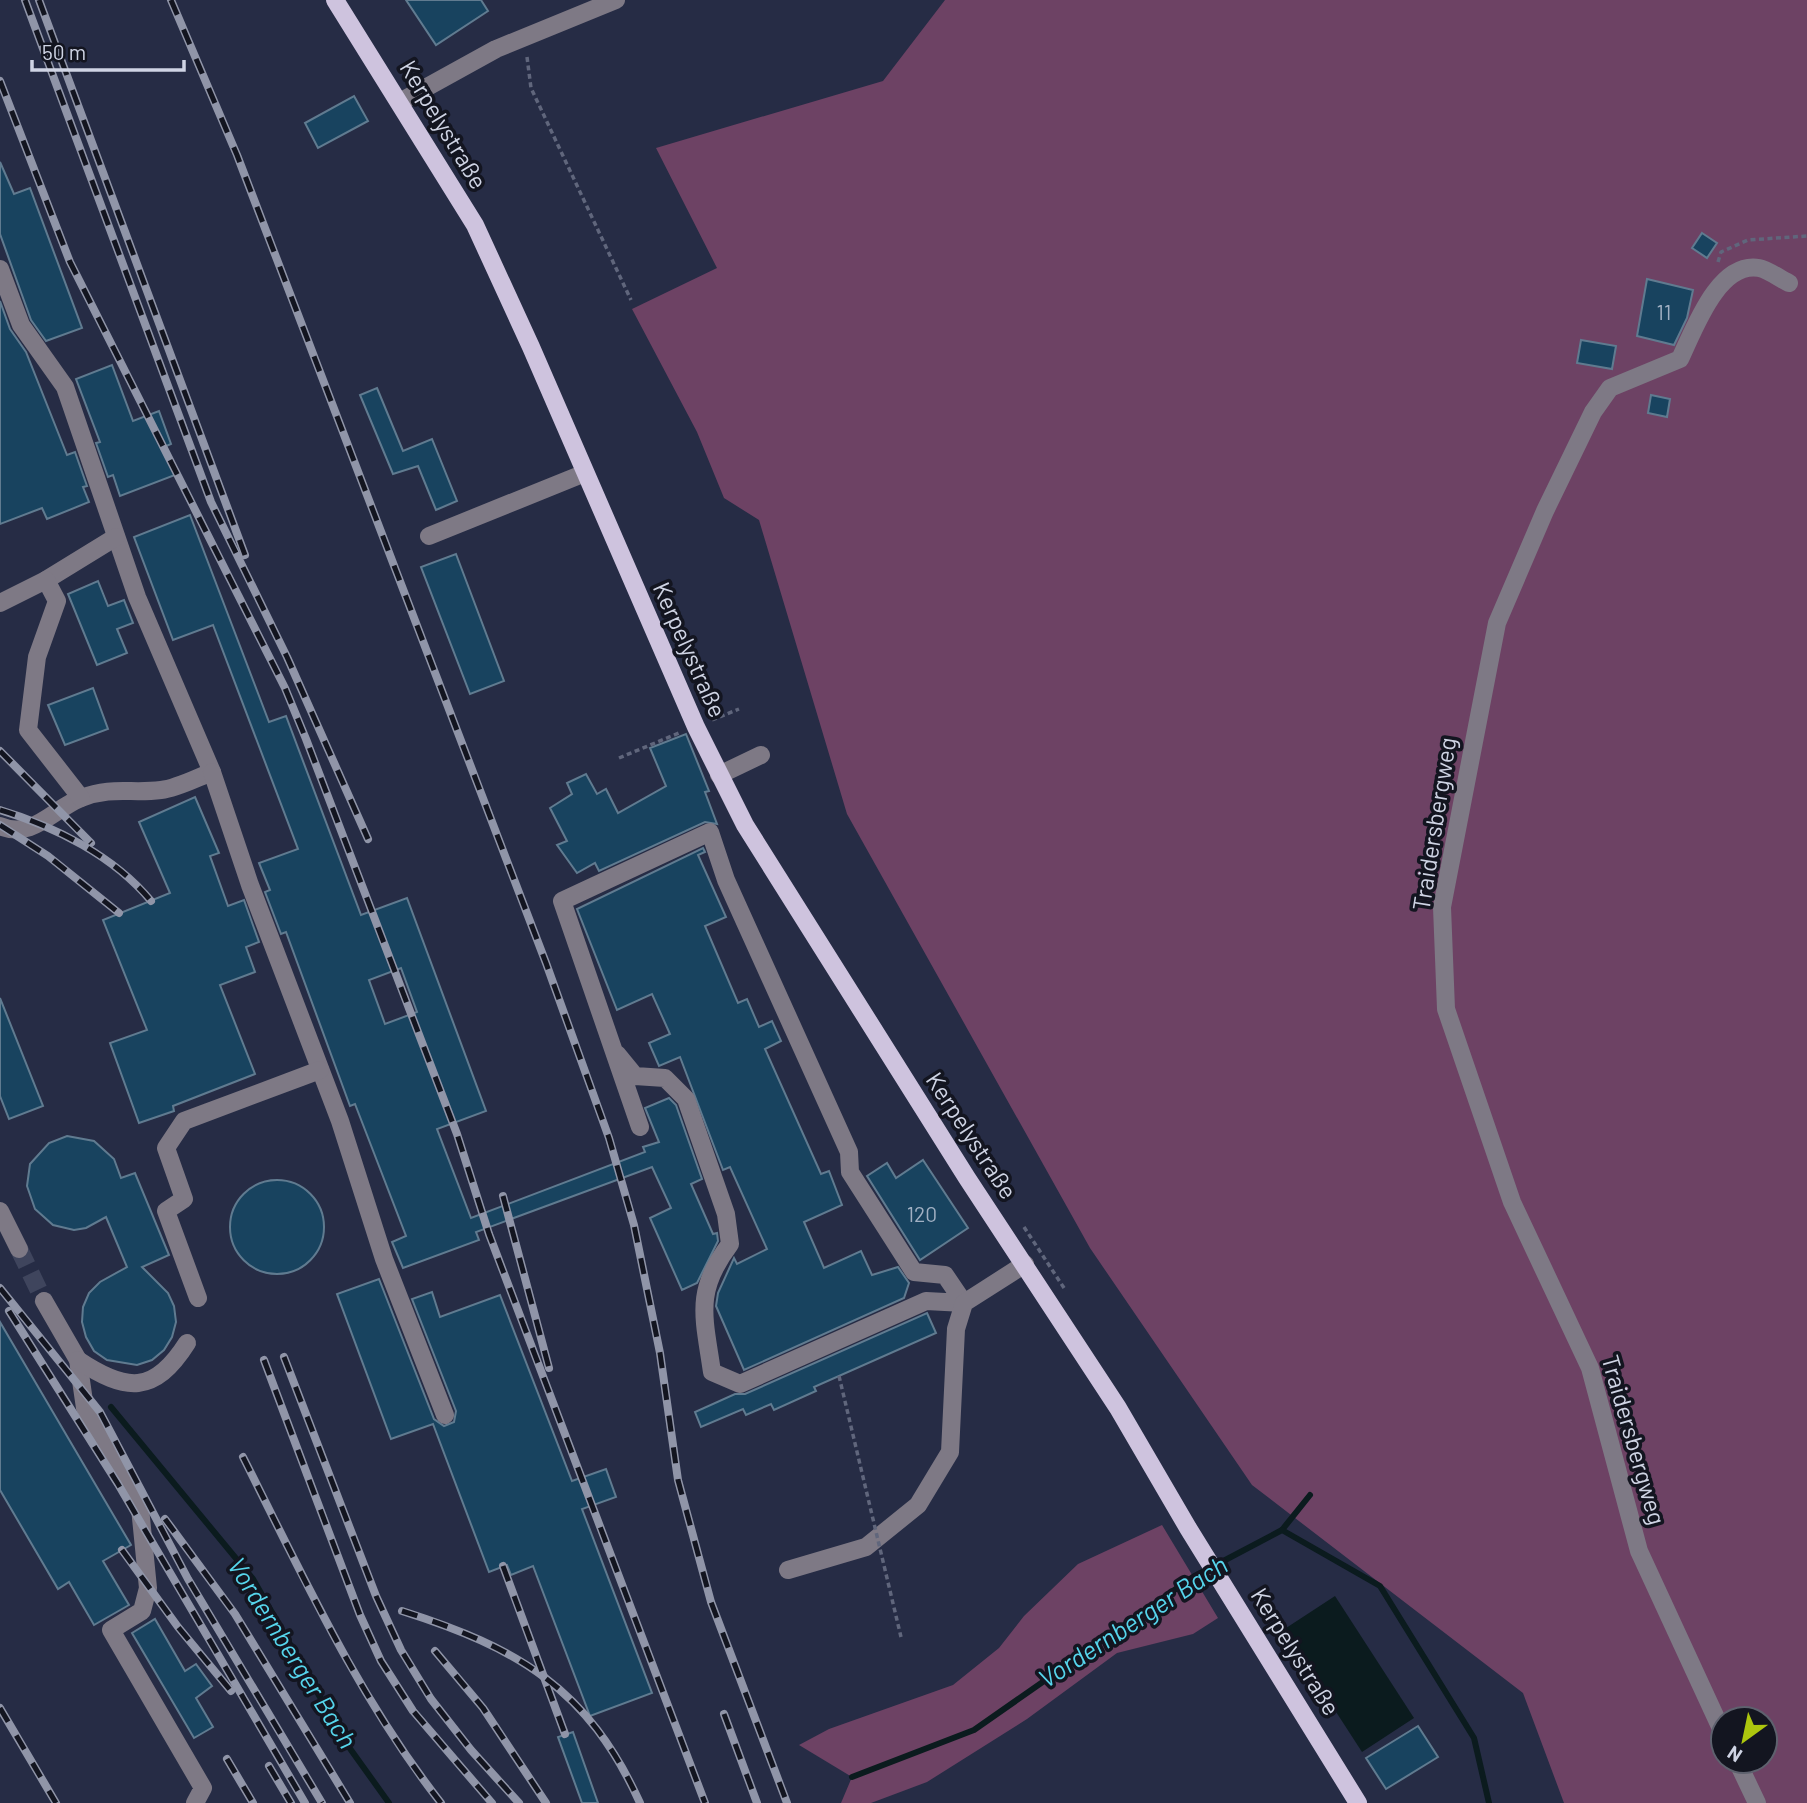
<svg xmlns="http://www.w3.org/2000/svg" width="1807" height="1803" viewBox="0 0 1807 1803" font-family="Barlow,sans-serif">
<rect width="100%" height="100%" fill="#262c45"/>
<g fill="#6d4264" fill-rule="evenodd">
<path d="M 945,0 L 1807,0 L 1807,1803 L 1564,1803 L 1523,1693 L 1252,1485 L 1090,1248 L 847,814 L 759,520 L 724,498 L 697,432 L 632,309 L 717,268 L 656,148 L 883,81 ZM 1723,1719 L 1765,1719 L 1765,1761 L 1723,1761 Z"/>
<polygon points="1162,1525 1218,1618 1193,1634 1117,1653 1027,1719 927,1782 871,1803 841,1803 852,1777 799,1745 829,1729 953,1685 999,1648 1024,1616 1078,1564"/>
</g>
<polygon fill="#0b1b1e" points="1335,1596 1414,1718 1362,1752 1283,1630"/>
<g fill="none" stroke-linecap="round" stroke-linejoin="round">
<g stroke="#0b1b1e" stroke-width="6">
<polyline points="111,1407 253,1579 346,1743 389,1803"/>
<polyline points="1282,1530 1310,1495"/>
<polyline points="852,1777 974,1730 1193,1577 1282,1530 1380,1586 1474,1738 1489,1803"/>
</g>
</g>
<g fill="#18435f" stroke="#607b90" stroke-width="2" fill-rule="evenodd">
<polygon points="406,0 481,0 488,11 436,45"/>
<polygon points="354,96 368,121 318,148 305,123"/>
<polygon points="0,162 14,194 30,188 82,328 46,341 31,320 0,234"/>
<polygon points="1702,233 1717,243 1707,258 1692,248"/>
<polygon points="1647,279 1693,290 1687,318 1674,345 1637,336"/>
<polygon points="0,301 10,329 26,352 67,455 75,452 87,486 83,487 89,502 47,519 42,508 0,524"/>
<polygon points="1581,340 1616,346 1612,369 1577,363"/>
<polygon points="112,365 133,421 159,411 171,444 164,447 175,475 120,496 113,475 108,477 96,443 100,442 76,379"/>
<polygon points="377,388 403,451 432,439 457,501 436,510 418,466 393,474 360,395"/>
<polygon points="1651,395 1670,399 1667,417 1648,413"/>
<path d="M 190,515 L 269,722 L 286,716 L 361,915 L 407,898 L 486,1111 L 437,1129 L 471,1218 L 645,1152 L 643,1147 L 659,1142 L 645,1108 L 669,1098 L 676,1105 L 702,1179 L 691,1184 L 713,1234 L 717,1233 L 718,1241 L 697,1283 L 682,1290 L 650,1218 L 671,1208 L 652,1167 L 476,1232 L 479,1240 L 403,1268 L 392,1242 L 406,1236 L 355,1104 L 350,1106 L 286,932 L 281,934 L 265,892 L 270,890 L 259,863 L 298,849 L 213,625 L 173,640 L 134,537 ZM 401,968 L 417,1012 L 385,1024 L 369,980 Z"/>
<polygon points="456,554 504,681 470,694 421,567"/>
<polygon points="98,581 108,606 124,600 133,623 117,629 127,653 97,665 68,594"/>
<polygon points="93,688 108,729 65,745 48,705"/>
<polygon points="686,734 709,791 705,792 717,824 705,822 599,871 595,863 577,873 557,845 567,841 550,808 572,794 567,783 586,774 597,794 606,789 618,813 666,786 650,748"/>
<polygon points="195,797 219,853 210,856 228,906 244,900 259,942 246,947 255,972 220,985 255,1074 173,1106 174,1111 139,1123 110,1043 147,1030 103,920 170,893 139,822"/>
<polygon points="703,848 705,852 698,855 726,917 705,926 738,1003 747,999 759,1027 772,1021 781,1041 765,1049 821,1174 829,1171 842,1205 804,1222 824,1268 861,1251 872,1275 898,1267 909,1283 904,1298 744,1370 716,1306 718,1293 734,1258 737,1264 767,1249 730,1167 723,1170 680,1057 659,1066 649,1043 670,1034 652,994 617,1010 577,909"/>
<polygon points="0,998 43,1106 9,1119 0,1096"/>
<polygon points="67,1136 94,1141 114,1159 121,1178 135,1173 169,1255 142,1267 168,1293 174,1306 176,1322 172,1337 164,1350 152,1360 137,1365 107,1360 94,1351 86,1337 82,1322 83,1307 89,1293 100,1282 127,1267 106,1217 86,1228 74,1230 53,1225 35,1209 27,1186 30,1164 49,1143"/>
<polygon points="923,1160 968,1228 920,1260 867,1176 887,1163 896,1178"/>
<circle cx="277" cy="1227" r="47"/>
<polygon points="379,1279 434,1419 444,1426 454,1422 456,1411 412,1299 432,1292 440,1317 500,1295 572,1481 606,1469 616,1497 582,1509 652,1693 590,1716 533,1566 511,1575 507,1565 489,1572 433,1424 391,1439 337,1294"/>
<polygon points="927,1313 936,1333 814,1387 816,1391 774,1410 771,1404 746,1415 743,1409 701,1427 695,1412 735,1394 745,1394"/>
<polygon points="0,1322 131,1545 103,1561 129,1605 94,1625 69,1582 58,1589 0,1490"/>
<polygon points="155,1619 185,1671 196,1664 212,1686 196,1698 213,1727 194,1738 132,1633"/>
<polygon points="1418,1726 1438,1757 1386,1789 1366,1758"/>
<polygon points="573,1732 598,1803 582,1803 558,1737"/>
</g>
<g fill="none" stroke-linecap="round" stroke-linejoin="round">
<polyline stroke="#3f455d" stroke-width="18" stroke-dasharray="18 9" stroke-linecap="butt" points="19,1249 44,1301"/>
<g stroke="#60667c" stroke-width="3.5" stroke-dasharray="5 3.5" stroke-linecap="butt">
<polyline points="527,57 531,88 631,300"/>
<polyline points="1718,262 1721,252 1748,240 1807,236"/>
<polyline points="712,720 739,709"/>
<polyline points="619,758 679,733"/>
<polyline points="1024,1227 1066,1291"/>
</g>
<g stroke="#7e7985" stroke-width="18">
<polyline points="400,102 496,49 616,0"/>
<path d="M 0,269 L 21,325 L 65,387 L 137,597 L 212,772 C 196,778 178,788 161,790 C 131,794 113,786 81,798 C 53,809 32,840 0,826"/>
<polyline points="429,536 585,473"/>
<polyline points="46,580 116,537"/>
<polyline points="0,603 46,580 57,601 37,657 28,730 81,798"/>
<polyline points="212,772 250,885 340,1121 384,1259 445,1415"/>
<polyline points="719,775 761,755"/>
<path d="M 617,1054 L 635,1076 L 665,1078 L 686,1099 L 726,1214 L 730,1244 C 694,1292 704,1316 712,1372 L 740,1384 L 926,1301 L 964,1303 L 945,1275 L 914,1272 L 850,1172 L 849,1152 L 726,880 L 710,832 L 562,901 L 640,1127"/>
<polyline points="0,1211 19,1249"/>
<polyline points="198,1298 166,1211 184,1199 166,1148 184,1121 320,1070"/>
<polyline points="44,1301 78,1360 85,1408 140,1508 148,1588 142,1611 111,1630 203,1788 195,1803"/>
<path d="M 78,1360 C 126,1392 154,1395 187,1343"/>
<polyline points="788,1570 866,1547 918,1505 950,1452 956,1329 964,1303 1025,1264"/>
<path d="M 1723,1733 L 1639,1551 L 1590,1368 L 1512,1202 L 1446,1009 L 1442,907 L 1497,623 L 1545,511 L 1593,412 L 1610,388 L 1680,359 C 1694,330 1718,261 1759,268 C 1769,270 1780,279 1789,283"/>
<polyline points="1737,1761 1757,1803"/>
</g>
<polyline stroke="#cec3de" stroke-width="18" points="335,0 475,225 531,347 696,727 745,825 967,1178 1118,1408 1188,1528 1358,1803"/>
<g stroke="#9095a8" stroke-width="8">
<g id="rail">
<polyline points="25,0 211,502 287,657 368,839"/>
<polyline points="39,0 245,555"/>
<polyline points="171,0 237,155 546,963 609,1138 634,1225 660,1353 678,1480 711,1602 787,1803"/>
<polyline points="0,81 70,262 285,688 306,739 457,1134 489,1234 705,1803"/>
<polyline points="0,751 91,843"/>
<path d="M 0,810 C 54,826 114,856 151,901"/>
<polyline points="0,825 48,856 119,913"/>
<polyline points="503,1196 549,1368"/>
<polyline points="0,1288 100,1412 188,1579 322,1803"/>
<polyline points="9,1311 118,1484 305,1803"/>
<polyline points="284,1357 376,1596 401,1650 431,1699 471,1750 519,1803"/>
<polyline points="264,1360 360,1615 381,1661 413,1711 492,1803"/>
<path d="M 243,1457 C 303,1576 358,1697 441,1803"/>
<polyline points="165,1519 235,1614 350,1803"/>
<polyline points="122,1550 178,1627 231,1691"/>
<polyline points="503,1566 565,1734"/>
<path d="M 402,1611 C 518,1648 588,1688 640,1803"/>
<polyline points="435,1651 483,1708 546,1803"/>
<polyline points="0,1708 56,1803"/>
<polyline points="724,1714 757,1803"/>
<polyline points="227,1759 253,1803"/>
<polyline points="269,1766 291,1803"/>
</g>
</g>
<use href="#rail" stroke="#131520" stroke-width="5" stroke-dasharray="16" stroke-linecap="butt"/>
<polyline stroke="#60667c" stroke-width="3.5" stroke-dasharray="5 3.5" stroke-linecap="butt" points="839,1376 901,1637"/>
</g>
<g text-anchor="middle" stroke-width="7" stroke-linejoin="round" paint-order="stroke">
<g font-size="21" fill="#a1b0c3">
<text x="1664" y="320">11</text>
<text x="922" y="1222">120</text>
</g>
<g font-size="24" fill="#cfd4e4" stroke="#131520">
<text transform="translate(443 125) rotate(59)" y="8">Kerpelystraße</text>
<text transform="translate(689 650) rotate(66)" y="8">Kerpelystraße</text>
<text transform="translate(1435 824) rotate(-81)" y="8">Traidersbergweg</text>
<text transform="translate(971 1136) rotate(57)" y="8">Kerpelystraße</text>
<text transform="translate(1633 1440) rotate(74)" y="8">Traidersbergweg</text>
<text transform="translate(1295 1652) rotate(58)" y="8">Kerpelystraße</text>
</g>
<g font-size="26" font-style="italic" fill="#56d5ec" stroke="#131520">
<text transform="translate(1133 1622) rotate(-33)" y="9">Vordernberger Bach</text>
<text transform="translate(292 1653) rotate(58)" y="9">Vordernberger Bach</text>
</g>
</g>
<g transform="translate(1744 1740) rotate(213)"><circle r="33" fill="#131520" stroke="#5e616e" stroke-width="2"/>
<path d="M0-5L12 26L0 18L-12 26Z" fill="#adc60e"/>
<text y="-10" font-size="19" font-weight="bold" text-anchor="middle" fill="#cfd4e4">N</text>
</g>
<path d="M32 60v10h152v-10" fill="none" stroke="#cfd4e4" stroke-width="3.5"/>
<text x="42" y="60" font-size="21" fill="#cfd4e4" stroke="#131520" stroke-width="5" paint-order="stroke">50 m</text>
</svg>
